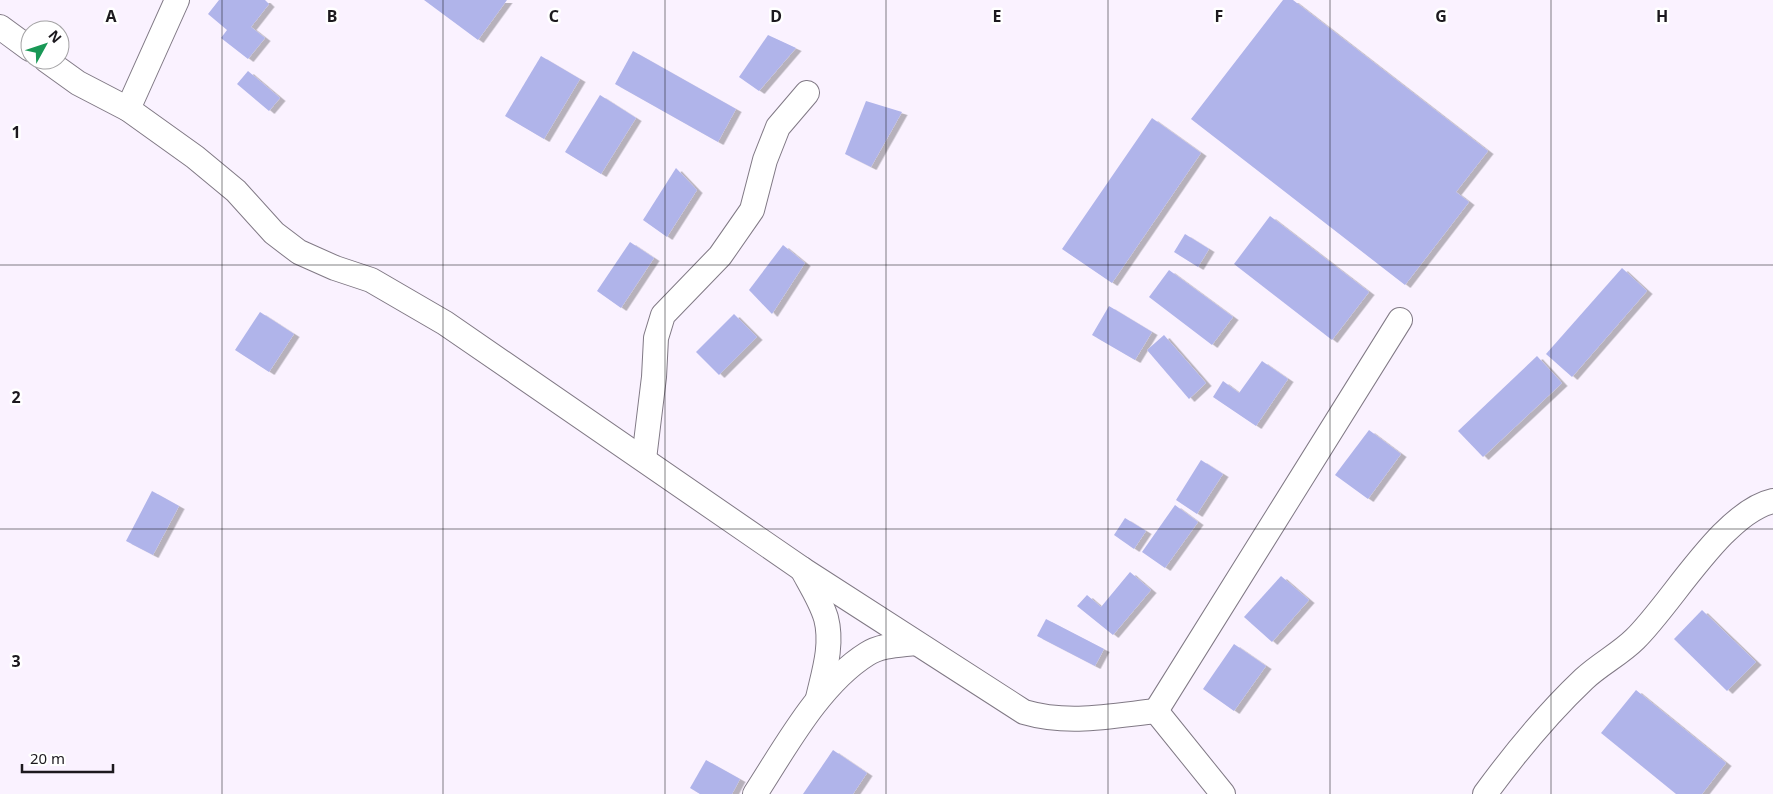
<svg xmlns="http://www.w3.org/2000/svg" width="1773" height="794" viewBox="0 0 1773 794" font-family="'Noto Sans',sans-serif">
<defs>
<filter id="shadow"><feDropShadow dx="5.5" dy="3" stdDeviation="0" flood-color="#0004"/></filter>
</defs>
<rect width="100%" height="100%" fill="#faf2ff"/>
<g fill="#b0b4ea" filter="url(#shadow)">
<polygon points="219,0 265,0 269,4 251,27 265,38 248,59 221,38 227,30 208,14"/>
<polygon points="424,0 507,0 478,40"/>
<polygon points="1283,0 1293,0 1488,151 1456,192 1469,202 1405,285 1191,119"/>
<polygon points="768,35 796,48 759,91 739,77"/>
<polygon points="633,51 736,109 718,142 615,84"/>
<polygon points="541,56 580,79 544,139 505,116"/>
<polygon points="248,71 280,98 269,111 237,84"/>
<polygon points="600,95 636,118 601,174 565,152"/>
<polygon points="866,101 902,112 871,167 845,154"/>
<polygon points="1152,118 1201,153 1112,283 1062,249"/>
<polygon points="676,168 697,190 667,237 643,220"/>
<polygon points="1270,216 1369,292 1332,340 1234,264"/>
<polygon points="1185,234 1209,249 1198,267 1174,252"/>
<polygon points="630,242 654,258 621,308 597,291"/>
<polygon points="783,245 805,263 772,314 749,290"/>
<polygon points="1622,268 1647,291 1572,377 1546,354"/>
<polygon points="1169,270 1233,317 1212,345 1149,297"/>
<polygon points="1109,306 1152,332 1135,360 1092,335"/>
<polygon points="260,312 294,334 269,372 235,350"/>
<polygon points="734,314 757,337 719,375 696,352"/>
<polygon points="1164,335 1206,383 1189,399 1147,350"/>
<polygon points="1537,356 1562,383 1483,457 1458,431"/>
<polygon points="1262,361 1288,379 1256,426 1213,397 1223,381 1239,393"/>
<polygon points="1369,430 1401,454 1368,499 1335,475"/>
<polygon points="1201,460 1223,474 1197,514 1176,500"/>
<polygon points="152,491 179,506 153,555 126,541"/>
<polygon points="1175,505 1198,522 1165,568 1142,552"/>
<polygon points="1125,518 1146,531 1134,549 1114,535"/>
<polygon points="1130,572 1151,590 1113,635 1077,606 1087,595 1101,607"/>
<polygon points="1281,576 1309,600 1272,642 1244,617"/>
<polygon points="1702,610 1756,662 1727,691 1674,639"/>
<polygon points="1046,619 1104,649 1095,666 1037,636"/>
<polygon points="1234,644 1266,666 1234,711 1203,689"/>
<polygon points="1636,690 1726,763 1702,794 1676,794 1601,733"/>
<polygon points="833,750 867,773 853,794 803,794"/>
<polygon points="706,760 740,779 732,794 700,794 690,788"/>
</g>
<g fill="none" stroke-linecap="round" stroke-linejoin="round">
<g stroke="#807985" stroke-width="26">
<g id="minor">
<polyline points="0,27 30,49"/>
<path d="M 46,60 L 78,83 L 128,109 L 195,157 L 236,191 L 274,233 L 299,252 L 335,268 L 371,280 L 445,323 L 802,569 L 1024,712 C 1068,725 1111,716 1156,711"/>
<polyline points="128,109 177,0"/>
<polyline points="644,459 654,377 656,338 663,315 720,256 752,210 765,160 778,127 807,93"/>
<path d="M 802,569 C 810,584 821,601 826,618 C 833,645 824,672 818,698"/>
<polyline points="1156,711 1400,320"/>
<polyline points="1156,711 1223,794"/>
<path d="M 755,794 C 785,748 819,684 867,654 C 881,645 899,645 915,643"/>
<path d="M 1485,794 C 1515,753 1547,714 1584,679 C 1600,664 1620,654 1635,639 C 1672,603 1723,512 1773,501"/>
</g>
</g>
<use href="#minor" stroke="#fff" stroke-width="24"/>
</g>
<path fill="none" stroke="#1c191e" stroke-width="1" stroke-opacity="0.55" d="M 222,0 L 222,794M 443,0 L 443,794M 665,0 L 665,794M 886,0 L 886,794M 1108,0 L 1108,794M 1330,0 L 1330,794M 1551,0 L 1551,794M 0,265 L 1773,265M 0,529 L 1773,529"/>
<g font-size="16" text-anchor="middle" font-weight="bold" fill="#1c191e" stroke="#fff" stroke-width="5" stroke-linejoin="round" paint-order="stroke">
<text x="111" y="22">A</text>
<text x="332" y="22">B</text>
<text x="554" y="22">C</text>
<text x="776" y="22">D</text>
<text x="997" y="22">E</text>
<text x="1219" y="22">F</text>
<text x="1441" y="22">G</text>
<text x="1662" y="22">H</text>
<text x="16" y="138">1</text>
<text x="16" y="403">2</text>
<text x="16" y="667">3</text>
</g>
<g transform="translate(45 45) rotate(50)"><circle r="24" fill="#ffffff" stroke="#a4a3a5"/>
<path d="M0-4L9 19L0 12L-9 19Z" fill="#199856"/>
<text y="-8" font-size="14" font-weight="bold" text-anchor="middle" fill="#1c191e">N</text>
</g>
<path d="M22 764v8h91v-8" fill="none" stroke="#1c191e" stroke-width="2.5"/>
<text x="30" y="764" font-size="15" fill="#1c191e" stroke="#ffffff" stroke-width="4" paint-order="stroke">20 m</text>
</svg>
